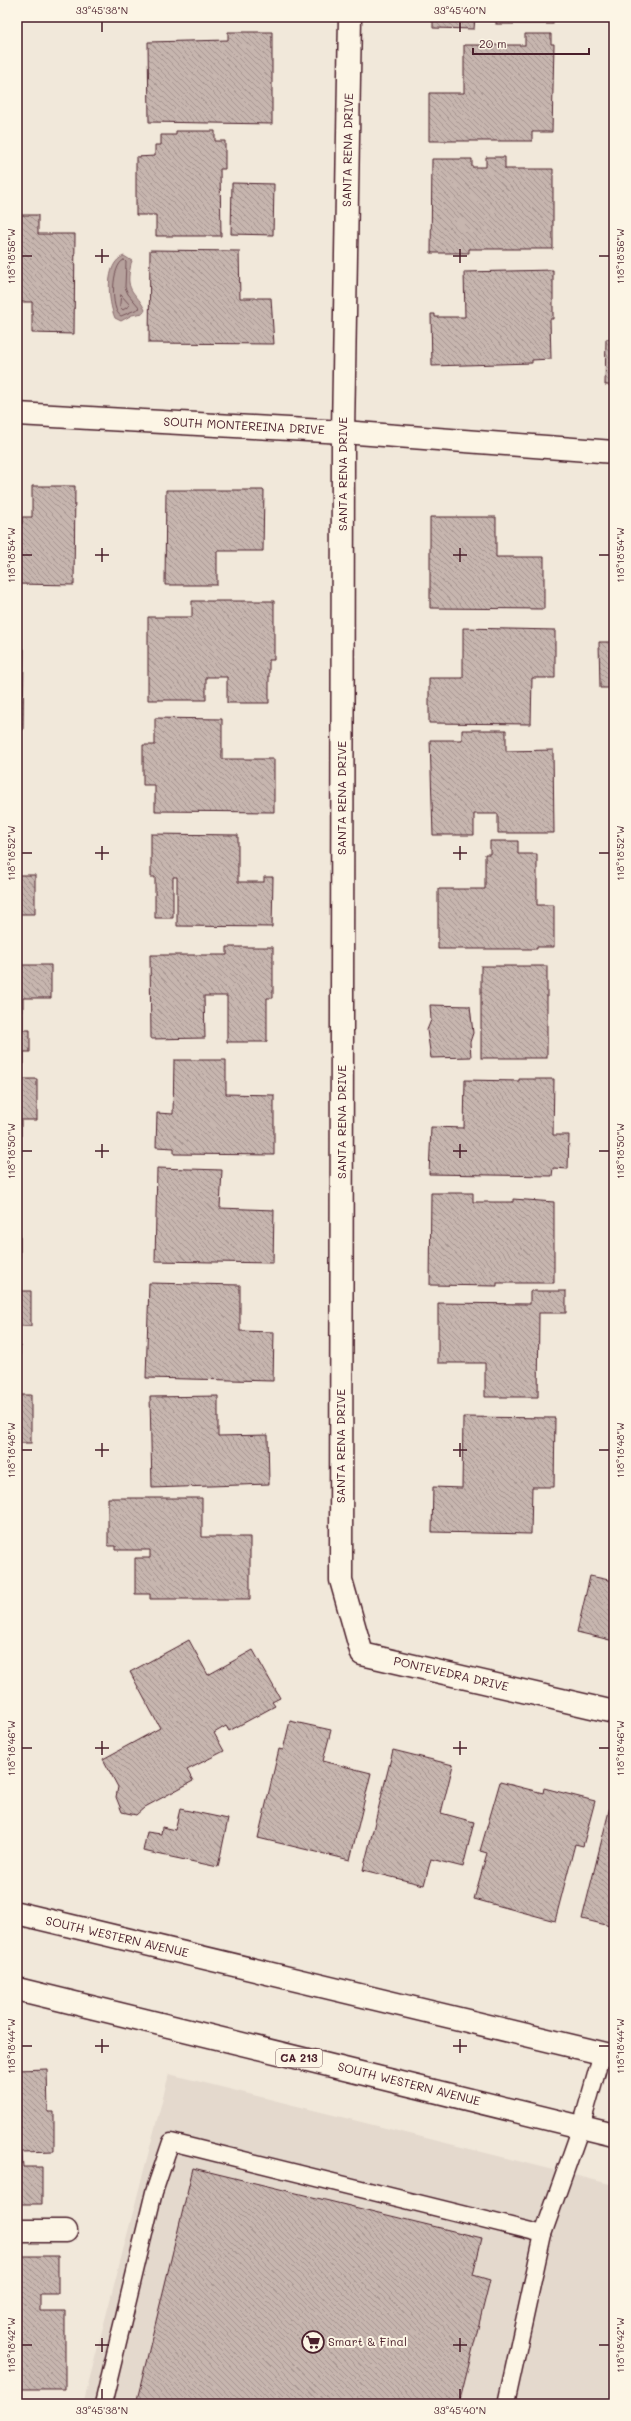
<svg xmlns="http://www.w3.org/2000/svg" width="631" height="2421" viewBox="0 0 631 2421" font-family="Mali,sans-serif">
<defs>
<pattern id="building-back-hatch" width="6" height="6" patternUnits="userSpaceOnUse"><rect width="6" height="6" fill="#c7b6af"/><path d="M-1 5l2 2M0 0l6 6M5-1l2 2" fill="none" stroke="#a4938f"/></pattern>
</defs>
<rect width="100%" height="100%" fill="#f1e8da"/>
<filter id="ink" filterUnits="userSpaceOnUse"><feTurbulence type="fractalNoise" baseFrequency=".025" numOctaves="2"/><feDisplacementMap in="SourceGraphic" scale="8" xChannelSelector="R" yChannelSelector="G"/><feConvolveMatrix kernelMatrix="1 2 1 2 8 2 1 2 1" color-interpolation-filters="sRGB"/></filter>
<g filter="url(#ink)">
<polygon fill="#e4d9cd" points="169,2074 614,2185 614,2404 83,2404"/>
<path fill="#b6a19c" stroke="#8b6d6f" d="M 124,256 L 132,261 C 130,265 131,266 130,269 C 125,293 137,292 145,310 L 143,313 L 132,315 L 121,321 L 115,318 C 108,302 104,263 124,256 Z"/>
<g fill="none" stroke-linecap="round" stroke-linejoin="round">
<g stroke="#755358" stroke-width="1">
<path d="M 124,260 L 126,262 L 125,287 L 128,294 L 140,308 L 121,316 C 110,311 111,264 124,260 Z"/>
<polygon points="121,295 130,305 123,310 120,307"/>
</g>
</g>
<g fill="url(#building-back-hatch)" stroke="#4a1f2b">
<polygon points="154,17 274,17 274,18"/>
<polygon points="433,17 475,17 474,29 433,28"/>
<rect x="496" y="17" width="57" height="7"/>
<polygon points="228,32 272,32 272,124 149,122 148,42 228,40"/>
<polygon points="525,34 551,34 551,44 554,44 552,132 532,132 532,141 429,141 429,93 464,93 464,45 525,45"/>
<polygon points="176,131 215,131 215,141 225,141 225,169 220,169 221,236 156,236 156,215 136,215 136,157 155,156 155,145 161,145 161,135 176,135"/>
<polygon points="486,157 505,157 505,169 553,169 553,249 469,249 469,253 431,253 432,159 472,159 472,167 486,167"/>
<polygon points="232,183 274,184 273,235 231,234"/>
<polygon points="17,215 38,215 38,234 75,234 74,334 32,333 32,302 20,302 20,296 17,296"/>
<polygon points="150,250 239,251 240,298 271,298 274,344 149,343"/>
<polygon points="553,270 553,319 550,319 551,359 532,360 532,363 432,366 431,314 435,314 435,317 465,317 464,272"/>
<polygon points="606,339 614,339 614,385 605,385"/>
<polygon points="32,486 75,486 74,585 17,584 17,524 22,524 22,517 32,517"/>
<polygon points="166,490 264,490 263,551 217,551 217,585 165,585"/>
<polygon points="430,517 496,517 496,557 544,557 544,609 430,608"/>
<polygon points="192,601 274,601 274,660 269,660 269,703 227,703 227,677 206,677 206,700 148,700 148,617 192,617"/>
<polygon points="463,628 555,630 555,678 532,678 531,724 429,723 429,678 463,678"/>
<polygon points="599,642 614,642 614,688 600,688"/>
<polygon points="17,648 24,649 23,730 17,730"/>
<polygon points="155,718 222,719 222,759 274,759 274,812 155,811 155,785 143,785 143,745 155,745"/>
<polygon points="462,730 506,730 506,751 553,750 554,833 498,833 498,814 474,814 474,835 433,835 430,740 462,740"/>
<polygon points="151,834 238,835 238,882 264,882 264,877 273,877 272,927 177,926 177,877 173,877 173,918 155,918 155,877 151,877"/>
<polygon points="490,841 518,841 518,854 537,854 537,905 554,905 554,947 537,947 537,949 438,949 438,889 485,889 485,854 490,854"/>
<polygon points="17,875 35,875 35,914 18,914 18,953"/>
<polygon points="227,947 273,947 273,998 267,998 267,1042 227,1042 227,996 204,996 205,1038 151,1039 150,955 227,955"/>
<polygon points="17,965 51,965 51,998 23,998 23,1030 30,1030 30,1052 24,1052 24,1064 17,1064"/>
<rect x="481" y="966" width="66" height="92"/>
<polygon points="430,1005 470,1006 473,1033 470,1042 471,1057 431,1058 427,1030 431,1020"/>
<polygon points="174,1060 226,1060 226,1094 274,1095 274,1155 174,1154 174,1148 156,1147 157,1113 173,1114"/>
<polygon points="17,1076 22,1076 22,1079 37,1079 37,1120 21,1120 21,1157 17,1157"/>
<polygon points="519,1079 554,1079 553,1135 569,1135 568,1169 553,1168 552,1176 429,1174 431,1127 464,1128 465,1080 519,1081"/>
<polygon points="157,1168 222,1170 220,1208 274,1210 273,1263 155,1261"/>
<polygon points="431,1193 473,1193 473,1202 513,1202 513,1199 554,1202 554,1283 497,1283 497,1286 430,1285"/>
<rect x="17" y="1235" width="3" height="22"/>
<polygon points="149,1283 240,1285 240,1331 274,1332 273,1381 146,1378"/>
<polygon points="17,1285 20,1285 20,1291 31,1291 31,1326 20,1326 20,1381 17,1381"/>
<polygon points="530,1291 566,1291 566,1313 539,1313 538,1397 485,1397 485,1363 438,1363 438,1303 530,1304"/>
<rect x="17" y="1395" width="14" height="48"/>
<polygon points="218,1396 218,1436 268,1435 269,1484 152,1488 150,1397"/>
<polygon points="463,1417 555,1418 554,1487 532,1487 531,1534 432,1532 433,1487 462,1488"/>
<polygon points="108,1498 202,1498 202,1537 250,1537 250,1599 150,1599 150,1594 135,1594 135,1558 150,1558 150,1550 116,1550 116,1546 108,1546"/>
<polygon points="590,1576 614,1581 614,1641 577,1632"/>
<polygon points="189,1640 208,1675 253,1650 280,1698 272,1702 275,1706 229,1731 226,1726 214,1733 224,1751 187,1770 193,1781 145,1807 136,1815 122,1812 116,1797 118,1787 103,1759 160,1728 130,1672"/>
<polygon points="290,1721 331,1730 323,1761 371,1773 350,1860 258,1838 279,1749 283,1750"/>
<polygon points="393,1750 453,1765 441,1813 474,1822 463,1867 431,1859 424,1885 363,1870"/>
<polygon points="500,1782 543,1793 544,1788 595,1801 583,1846 575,1844 555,1921 474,1899 487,1853 480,1851"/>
<polygon points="611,1803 614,1804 614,1927 582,1919"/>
<polygon points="180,1809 228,1819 218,1867 143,1851 147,1832 161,1834 162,1827 175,1830"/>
<polygon points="47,2069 48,2112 54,2112 54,2151 22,2152 23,2167 42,2167 42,2204 17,2204 17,2070"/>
<polygon points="193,2168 482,2238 473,2275 490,2280 459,2404 136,2404"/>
<polygon points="17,2256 58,2256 58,2294 40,2294 40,2311 65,2311 65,2389 21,2389 21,2382 17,2382"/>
</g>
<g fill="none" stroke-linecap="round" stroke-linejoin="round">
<g stroke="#4a1f2b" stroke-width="19">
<g id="lane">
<polyline points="103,2404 154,2192 171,2142 543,2234"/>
<polyline points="506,2404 543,2234 581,2127 602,2053"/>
</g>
</g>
<g stroke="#4a1f2b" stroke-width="25">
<g id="street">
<polyline points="350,17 343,432 341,1580 362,1654 614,1712"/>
<polyline points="17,414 343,432 614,452"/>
<polyline points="17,2231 66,2231"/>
</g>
</g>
<g stroke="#4a1f2b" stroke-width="25">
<g id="primary">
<polyline points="17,1913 614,2056"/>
<polyline points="17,1989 614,2135"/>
</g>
</g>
<use href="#lane" stroke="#fcf5e5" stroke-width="16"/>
<use href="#street" stroke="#fcf5e5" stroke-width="22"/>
<use href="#primary" stroke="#fcf5e5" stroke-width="22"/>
</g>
</g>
<path fill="none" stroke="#4a1f2b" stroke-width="1.5" d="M 102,22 L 102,32M 460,22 L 460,32M 102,249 L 102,263M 460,249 L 460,263M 22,256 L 32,256M 95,256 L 109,256M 453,256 L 467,256M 599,256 L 609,256M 102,548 L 102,562M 460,548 L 460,562M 22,555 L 32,555M 95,555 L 109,555M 453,555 L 467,555M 599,555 L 609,555M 102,846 L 102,860M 460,846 L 460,860M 22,853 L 32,853M 95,853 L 109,853M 453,853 L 467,853M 599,853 L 609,853M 102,1144 L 102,1158M 460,1144 L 460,1158M 22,1151 L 32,1151M 95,1151 L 109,1151M 453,1151 L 467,1151M 599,1151 L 609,1151M 102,1443 L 102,1457M 460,1443 L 460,1457M 22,1450 L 32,1450M 95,1450 L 109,1450M 453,1450 L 467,1450M 599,1450 L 609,1450M 102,1741 L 102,1755M 460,1741 L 460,1755M 22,1748 L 32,1748M 95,1748 L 109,1748M 453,1748 L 467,1748M 599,1748 L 609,1748M 102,2039 L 102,2053M 460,2039 L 460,2053M 22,2046 L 32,2046M 95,2046 L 109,2046M 453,2046 L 467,2046M 599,2046 L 609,2046M 102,2338 L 102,2352M 460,2338 L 460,2352M 22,2345 L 32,2345M 95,2345 L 109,2345M 453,2345 L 467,2345M 599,2345 L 609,2345M 102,2389 L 102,2399M 460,2389 L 460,2399"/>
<defs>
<g id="supermarket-ring" transform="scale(1.15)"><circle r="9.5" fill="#fcf5e5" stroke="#4a1f2b" stroke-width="1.5"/><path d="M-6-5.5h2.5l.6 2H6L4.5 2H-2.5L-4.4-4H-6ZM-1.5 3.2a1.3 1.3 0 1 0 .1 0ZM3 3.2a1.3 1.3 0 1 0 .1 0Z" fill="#4a1f2b"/></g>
</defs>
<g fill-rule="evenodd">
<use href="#supermarket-ring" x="313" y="2342"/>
</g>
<g text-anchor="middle" stroke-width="4" stroke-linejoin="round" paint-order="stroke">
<rect fill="#fcf5e5" stroke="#7f5f63" stroke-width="1" x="276" y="2049" width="46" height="18" rx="3"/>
<g font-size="11" font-weight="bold" fill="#4a1f2b">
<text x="299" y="2062">CA 213</text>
</g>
<g font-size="12" fill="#4a1f2b" stroke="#fcf5e5">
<text transform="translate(348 150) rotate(-89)" y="4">SANTA RENA DRIVE</text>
<text transform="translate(244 426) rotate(3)" y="4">SOUTH MONTEREINA DRIVE</text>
<text transform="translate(343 474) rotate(-90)" y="4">SANTA RENA DRIVE</text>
<text transform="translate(342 798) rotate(-90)" y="4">SANTA RENA DRIVE</text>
<text transform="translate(342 1122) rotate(-90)" y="4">SANTA RENA DRIVE</text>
<text transform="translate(341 1446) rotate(-90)" y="4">SANTA RENA DRIVE</text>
<text transform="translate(451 1674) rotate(13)" y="4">PONTEVEDRA DRIVE</text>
<text transform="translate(117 1937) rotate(13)" y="4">SOUTH WESTERN AVENUE</text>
<text transform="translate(409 2084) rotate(14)" y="4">SOUTH WESTERN AVENUE</text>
</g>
<g font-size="12" fill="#4a1f2b" stroke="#fcf5e5" text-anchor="start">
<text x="328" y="2346">Smart &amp; Final</text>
</g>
</g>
<rect width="631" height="2421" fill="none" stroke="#fcf5e5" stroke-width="44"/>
<path d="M473 48v6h116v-6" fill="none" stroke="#4a1f2b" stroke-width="2"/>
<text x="479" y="48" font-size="12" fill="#4a1f2b" stroke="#fcf5e5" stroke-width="3" paint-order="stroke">20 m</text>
<rect x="22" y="22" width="587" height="2377" fill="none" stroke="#4a1f2b" stroke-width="1.5"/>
<g font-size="10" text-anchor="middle" fill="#4a1f2b">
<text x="102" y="14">33°45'38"N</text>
<text x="460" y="14">33°45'40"N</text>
<text transform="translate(620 256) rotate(-90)" y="4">118°18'56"W</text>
<text transform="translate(11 256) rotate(-90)" y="4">118°18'56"W</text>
<text transform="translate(11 555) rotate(-90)" y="4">118°18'54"W</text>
<text transform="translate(620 555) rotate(-90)" y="4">118°18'54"W</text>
<text transform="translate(620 853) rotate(-90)" y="4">118°18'52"W</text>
<text transform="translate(11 853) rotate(-90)" y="4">118°18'52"W</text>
<text transform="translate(620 1151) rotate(-90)" y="4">118°18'50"W</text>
<text transform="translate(11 1151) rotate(-90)" y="4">118°18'50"W</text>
<text transform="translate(11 1450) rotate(-90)" y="4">118°18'48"W</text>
<text transform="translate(620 1450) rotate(-90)" y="4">118°18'48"W</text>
<text transform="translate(620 1748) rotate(-90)" y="4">118°18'46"W</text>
<text transform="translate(11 1748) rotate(-90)" y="4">118°18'46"W</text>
<text transform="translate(620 2046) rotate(-90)" y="4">118°18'44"W</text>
<text transform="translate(11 2046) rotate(-90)" y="4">118°18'44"W</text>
<text transform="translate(11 2345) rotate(-90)" y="4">118°18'42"W</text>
<text transform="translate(620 2345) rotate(-90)" y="4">118°18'42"W</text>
<text x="102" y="2414">33°45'38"N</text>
<text x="460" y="2414">33°45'40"N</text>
</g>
</svg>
